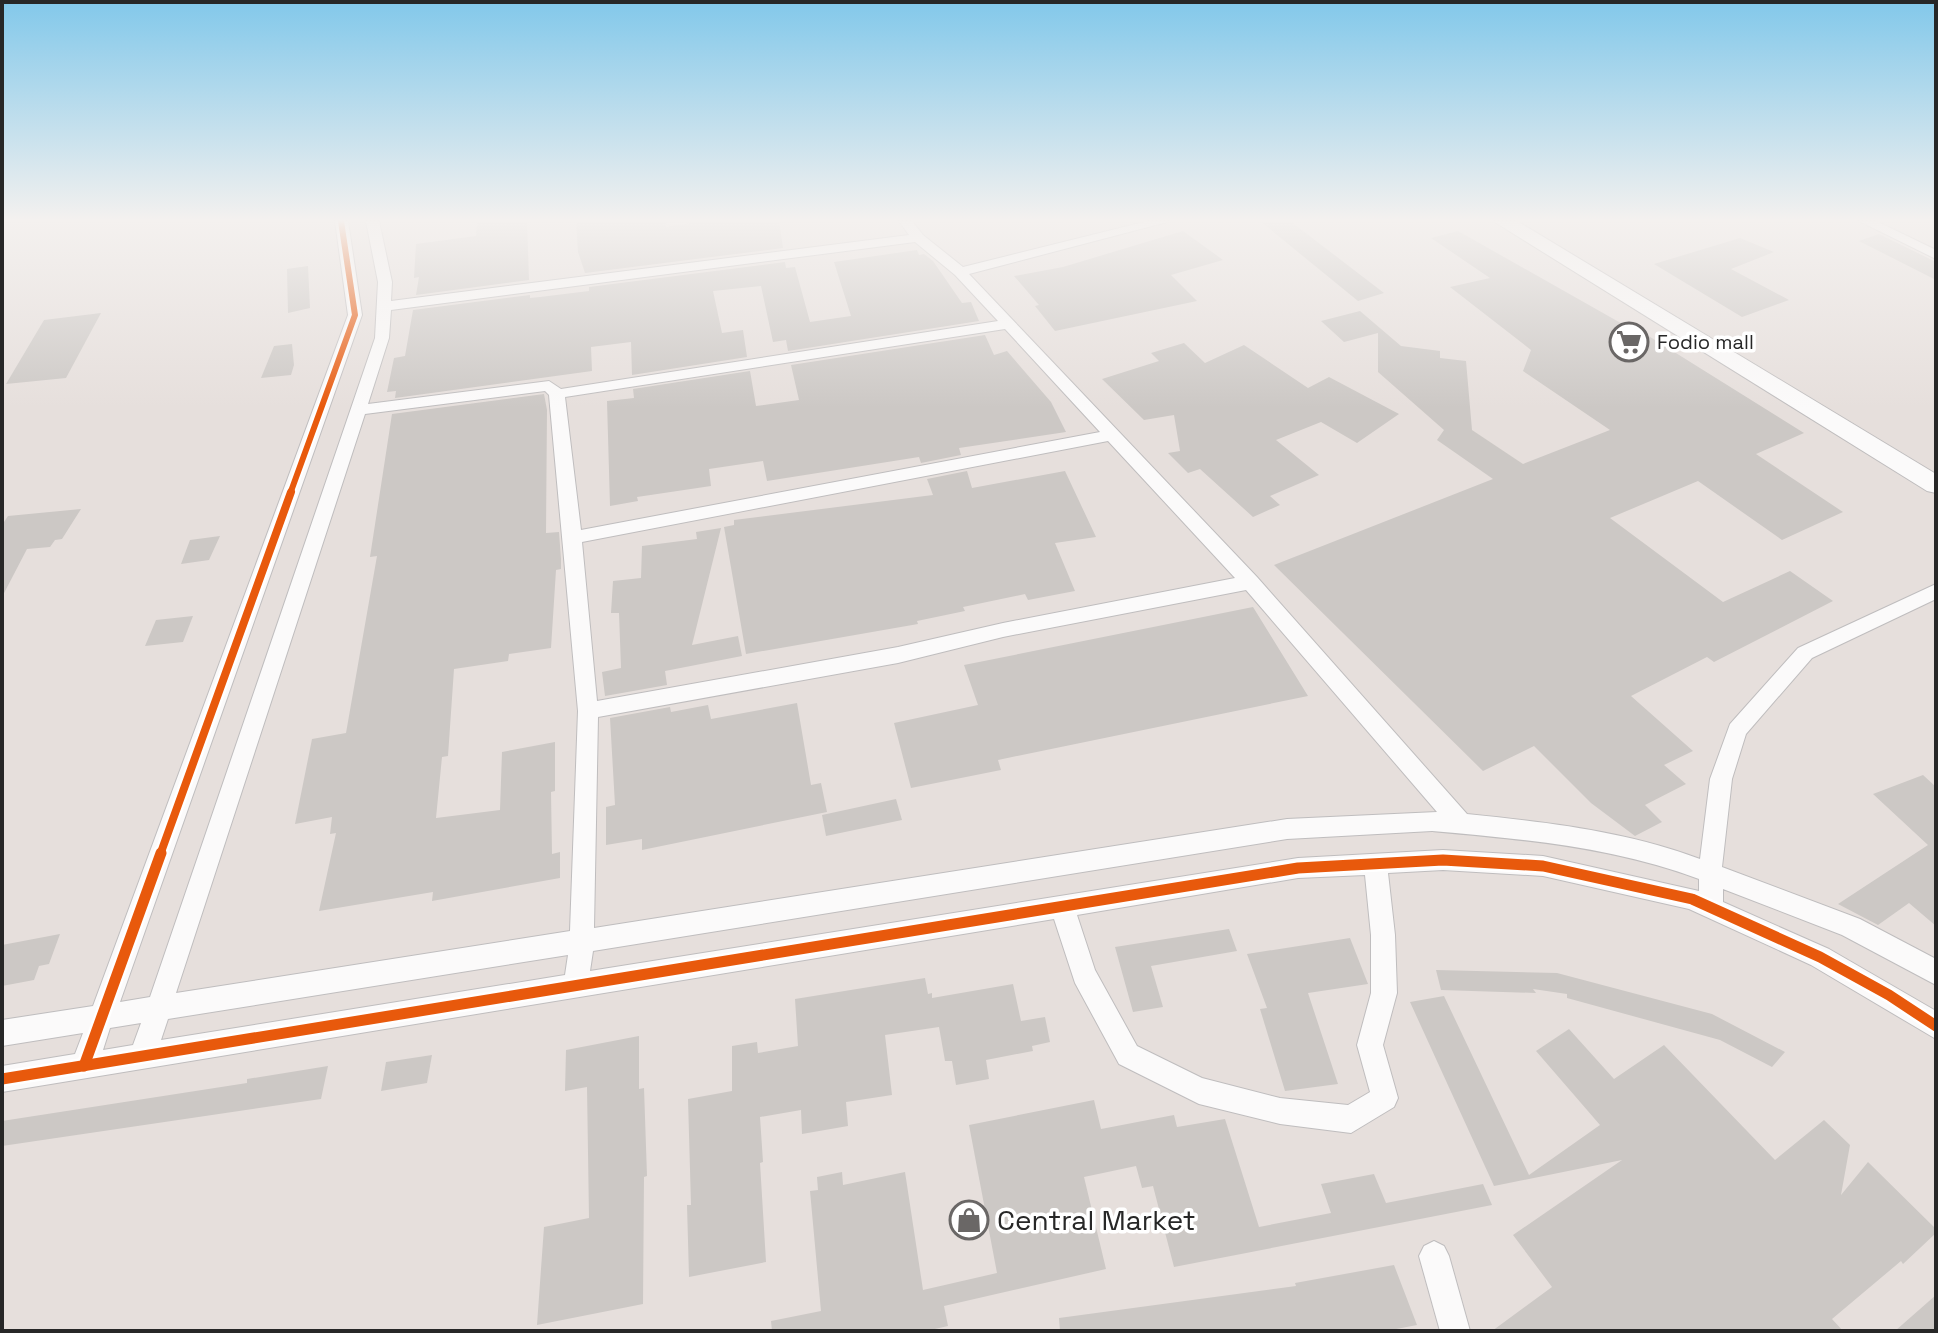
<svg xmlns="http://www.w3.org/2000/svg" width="1938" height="1333" viewBox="0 0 1938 1333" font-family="'Space Grotesk',sans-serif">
<rect width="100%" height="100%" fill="#e6dfdc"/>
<g fill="#ccc8c5">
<polygon points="477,221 527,221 529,280 416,295 419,277 414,278 416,244 476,236"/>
<polygon points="576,221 665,221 666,227 703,221 779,221 783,248 585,273 578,252"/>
<polygon points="1260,221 1290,221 1384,293 1358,301"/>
<polygon points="1183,231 1223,260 1171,275 1197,301 1055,331 1035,306 1039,305 1014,276 1063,267"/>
<polygon points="1458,231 1626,326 1631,325 1804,433 1756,454 1843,512 1782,540 1698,481 1610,518 1723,602 1790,571 1833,601 1714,662 1707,657 1631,696 1693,751 1664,765 1686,784 1645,805 1662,822 1635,836 1591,803 1534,746 1483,771 1274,565 1493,479 1437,440 1444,430 1378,372 1378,333 1344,342 1321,321 1360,311 1401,346 1440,351 1440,358 1466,361 1472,430 1523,464 1610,430 1523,371 1531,350 1450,287 1490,278 1431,238"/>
<polygon points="1879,234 1936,262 1936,280 1859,241"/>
<polygon points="1740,238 1774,252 1731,269 1789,300 1742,317 1654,264"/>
<polygon points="917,250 919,255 924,254 933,261 962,303 971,302 979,321 788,351 786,340 773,342 761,286 713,291 722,333 743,330 747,357 632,375 631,342 591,347 592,371 395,398 396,391 387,392 394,358 405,356 413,310 530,295 530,298 540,297 589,291 589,287 785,262 786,268 795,267 810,322 851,316 834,262"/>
<polygon points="308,266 310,308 288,313 287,269"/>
<polygon points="101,313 66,378 6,384 44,320"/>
<polygon points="985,335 994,355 1007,351 1051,402 1066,432 959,448 961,455 921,463 919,457 767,481 763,461 709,469 711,486 637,497 638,501 610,506 607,401 634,398 633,389 750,371 756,406 799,400 791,365"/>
<polygon points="1184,343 1205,363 1244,345 1308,388 1329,377 1399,414 1357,443 1321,422 1276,440 1319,475 1270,496 1280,505 1253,517 1200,469 1188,473 1168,453 1180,451 1174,415 1144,420 1102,379 1159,361 1151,353"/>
<polygon points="292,344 294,365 291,375 261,378 274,346"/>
<polygon points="544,394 547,410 546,533 559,532 561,559 561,569 556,570 551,648 509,654 508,661 454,669 448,756 442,757 436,818 500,810 502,752 555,742 555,791 551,792 552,854 560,852 560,878 432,901 433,892 319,911 336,833 330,834 332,817 295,824 312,739 346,733 377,556 370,557 392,414"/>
<polygon points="967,471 972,488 1065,471 1096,537 1055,543 1075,591 1028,600 1025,594 963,607 965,611 917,621 918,624 746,654 724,527 734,525 734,520 933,495 927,479"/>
<polygon points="81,509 62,539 55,540 50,547 27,549 2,597 2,525 8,516"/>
<polygon points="721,528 692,645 738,636 742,656 665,671 667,685 605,696 602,672 621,668 619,613 611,613 613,581 641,578 642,546 697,539 696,532"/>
<polygon points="220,536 209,560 181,564 190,540"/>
<polygon points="1253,607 1308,696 998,760 1001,770 911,788 894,723 978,705 964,665"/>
<polygon points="193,616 183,642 145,646 156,620"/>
<polygon points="797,703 811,785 821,783 827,812 642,850 642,839 606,845 606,807 615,805 610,718 670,707 671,712 708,705 711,719"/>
<polygon points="1923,775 1936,787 1936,926 1909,903 1878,925 1838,904 1928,845 1873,794"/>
<polygon points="896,799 902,820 826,836 822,815"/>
<polygon points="1229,929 1237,951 1151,966 1163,1007 1133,1012 1115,947"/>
<polygon points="60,934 49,964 39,966 34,980 2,986 2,945"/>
<polygon points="1350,938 1368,984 1308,993 1338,1084 1285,1091 1260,1009 1267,1008 1247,954"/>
<polygon points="1436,970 1557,973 1712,1014 1785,1052 1772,1067 1720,1040 1567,998 1567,994 1533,989 1536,993 1441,990"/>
<polygon points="925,978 928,994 932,993 932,998 1013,984 1021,1021 1045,1017 1050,1042 1032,1046 1033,1051 986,1060 989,1079 956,1085 952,1061 945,1061 939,1027 885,1035 892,1095 846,1102 848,1126 802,1134 801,1110 760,1117 763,1162 760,1163 766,1262 689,1277 687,1205 691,1205 688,1099 732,1091 732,1046 757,1042 758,1053 798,1046 795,999"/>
<polygon points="1444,996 1529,1175 1600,1125 1536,1051 1569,1029 1614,1079 1664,1045 1775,1160 1824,1120 1850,1145 1841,1195 1868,1162 1936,1229 1936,1233 1903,1264 1901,1261 1832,1319 1843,1331 1492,1331 1552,1287 1513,1235 1622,1160 1494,1186 1410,1002"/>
<polygon points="639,1036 639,1089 644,1088 647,1176 644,1177 643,1304 537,1325 544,1227 589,1218 587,1087 565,1091 566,1050"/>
<polygon points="432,1055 427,1083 381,1091 386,1062"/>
<polygon points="328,1066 321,1099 2,1146 2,1121 247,1083 247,1079"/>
<polygon points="1094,1100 1101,1129 1174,1115 1177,1127 1225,1119 1259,1227 1331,1213 1321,1184 1374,1174 1386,1203 1483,1184 1492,1205 1174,1267 1153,1186 1142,1188 1136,1166 1084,1177 1106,1269 944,1306 948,1326 926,1331 772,1331 771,1321 821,1311 810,1191 818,1190 817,1177 842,1172 843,1185 905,1172 923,1290 997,1273 969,1125"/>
<polygon points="1394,1265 1417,1325 1386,1331 1060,1331 1059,1318 1296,1286 1295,1283"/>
<polygon points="1936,1295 1936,1331 1895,1331"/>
</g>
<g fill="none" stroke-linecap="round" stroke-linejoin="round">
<g stroke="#bfbdbe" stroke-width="2">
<g id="minor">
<path d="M 335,221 L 348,221 L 362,315 L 120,1002 L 150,997 L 375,338 L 378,282 L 366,221 L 379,221 L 392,282 L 391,301 L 909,235 L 899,221 L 912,221 L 923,235 L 963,267 L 1148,221 L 1171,221 L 969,274 L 1257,577 L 1467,814 C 1545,822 1626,831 1700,859 L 1710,779 L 1730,724 L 1798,648 L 1936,584 L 1936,599 L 1812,658 L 1746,734 L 1732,779 L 1722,867 L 1860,919 L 1936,959 L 1936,985 L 1842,935 L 1723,889 L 1723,902 L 1829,949 L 1936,1011 L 1936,1039 L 1811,965 L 1689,909 L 1543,876 L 1443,870 L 1388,873 L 1395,935 L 1397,993 L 1383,1045 L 1398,1098 L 1394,1107 L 1351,1133 L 1280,1124 L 1199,1104 L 1119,1064 L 1075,983 L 1054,919 L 2,1092 L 2,1066 L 75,1054 L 83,1033 L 2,1046 L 2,1020 L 93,1006 L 348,315 ZM 915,242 L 955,275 L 998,321 L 561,389 L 549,381 L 368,404 L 389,338 L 391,310 ZM 1005,329 L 1100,432 L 581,530 L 565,397 ZM 545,391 L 549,395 L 578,711 L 570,931 L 176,993 L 365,414 ZM 1108,441 L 1235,578 L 1003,623 L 898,647 L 597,701 L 582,542 ZM 1246,590 L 1437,812 L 1287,819 L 594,928 L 598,717 L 898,663 L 1003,637 ZM 1432,831 C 1522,839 1614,847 1699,879 L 1699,891 L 1543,856 L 1443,850 L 1298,858 L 590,971 L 593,951 L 1287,839 ZM 1365,875 L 1371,935 L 1371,993 L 1357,1045 L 1370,1092 L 1348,1105 L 1280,1098 L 1202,1078 L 1137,1046 L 1095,970 L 1077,915 L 1298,878 ZM 568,955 L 565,975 L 161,1040 L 168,1019 ZM 141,1023 L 133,1045 L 103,1050 L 110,1028 Z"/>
<polygon points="1859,221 1876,221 1936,250 1936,259"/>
<polygon points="1434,1241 1444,1246 1449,1256 1470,1331 1440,1331 1419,1256 1424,1246"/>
</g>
</g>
<g stroke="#bfbdbe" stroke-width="2">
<polygon id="secondary" points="1493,221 1517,221 1936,474 1936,493 1927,491"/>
</g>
<use href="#minor" fill="#fbfafa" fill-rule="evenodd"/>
<use href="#secondary" fill="#fbfafa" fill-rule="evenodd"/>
<g stroke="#fff" stroke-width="10">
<polyline id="cycleway-far2" points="290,494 355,315 341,221"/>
</g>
<g stroke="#fff" stroke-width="13">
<polyline id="cycleway-far1" points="160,855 291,492"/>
</g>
<g stroke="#fff" stroke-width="16">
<g id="cycleway">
<polyline points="84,1066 161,853"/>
<polyline points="2,1079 1298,868 1443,860 1543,866 1692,899 1820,957 1889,995 1936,1026"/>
</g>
</g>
<use href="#cycleway-far2" stroke="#e8590c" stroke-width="6"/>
<use href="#cycleway-far1" stroke="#e8590c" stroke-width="8"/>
<use href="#cycleway" stroke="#e8590c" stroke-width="11"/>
</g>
<linearGradient id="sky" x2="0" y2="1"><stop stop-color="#82c8ea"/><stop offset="0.54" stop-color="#f4f1ef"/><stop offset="1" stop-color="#f4f1ef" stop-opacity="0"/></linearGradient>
<rect width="1938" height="408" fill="url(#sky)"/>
<defs>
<g id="supermarket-ring" transform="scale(2)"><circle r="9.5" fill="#fff" stroke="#6a6766" stroke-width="1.5"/><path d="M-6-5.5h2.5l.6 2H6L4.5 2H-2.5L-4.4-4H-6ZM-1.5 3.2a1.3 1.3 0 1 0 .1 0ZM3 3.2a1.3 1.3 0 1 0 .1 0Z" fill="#6a6766"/></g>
<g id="shop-ring" transform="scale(2)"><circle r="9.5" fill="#fff" stroke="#6a6766" stroke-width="1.5"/><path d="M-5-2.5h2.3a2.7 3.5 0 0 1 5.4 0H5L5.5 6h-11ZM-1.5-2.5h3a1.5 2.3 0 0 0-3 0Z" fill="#6a6766"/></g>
</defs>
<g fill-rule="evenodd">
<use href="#supermarket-ring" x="1629" y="342"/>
<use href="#shop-ring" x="969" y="1220"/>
</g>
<g text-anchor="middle" stroke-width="7" stroke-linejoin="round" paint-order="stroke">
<g font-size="20" fill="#272727" stroke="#fff" text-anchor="start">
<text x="1657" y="349">Fodio mall</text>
</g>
<g font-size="28" fill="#272727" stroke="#fff" text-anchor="start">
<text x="997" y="1230">Central Market</text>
</g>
</g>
<rect width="1938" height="1333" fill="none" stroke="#272727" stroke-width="8"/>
</svg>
